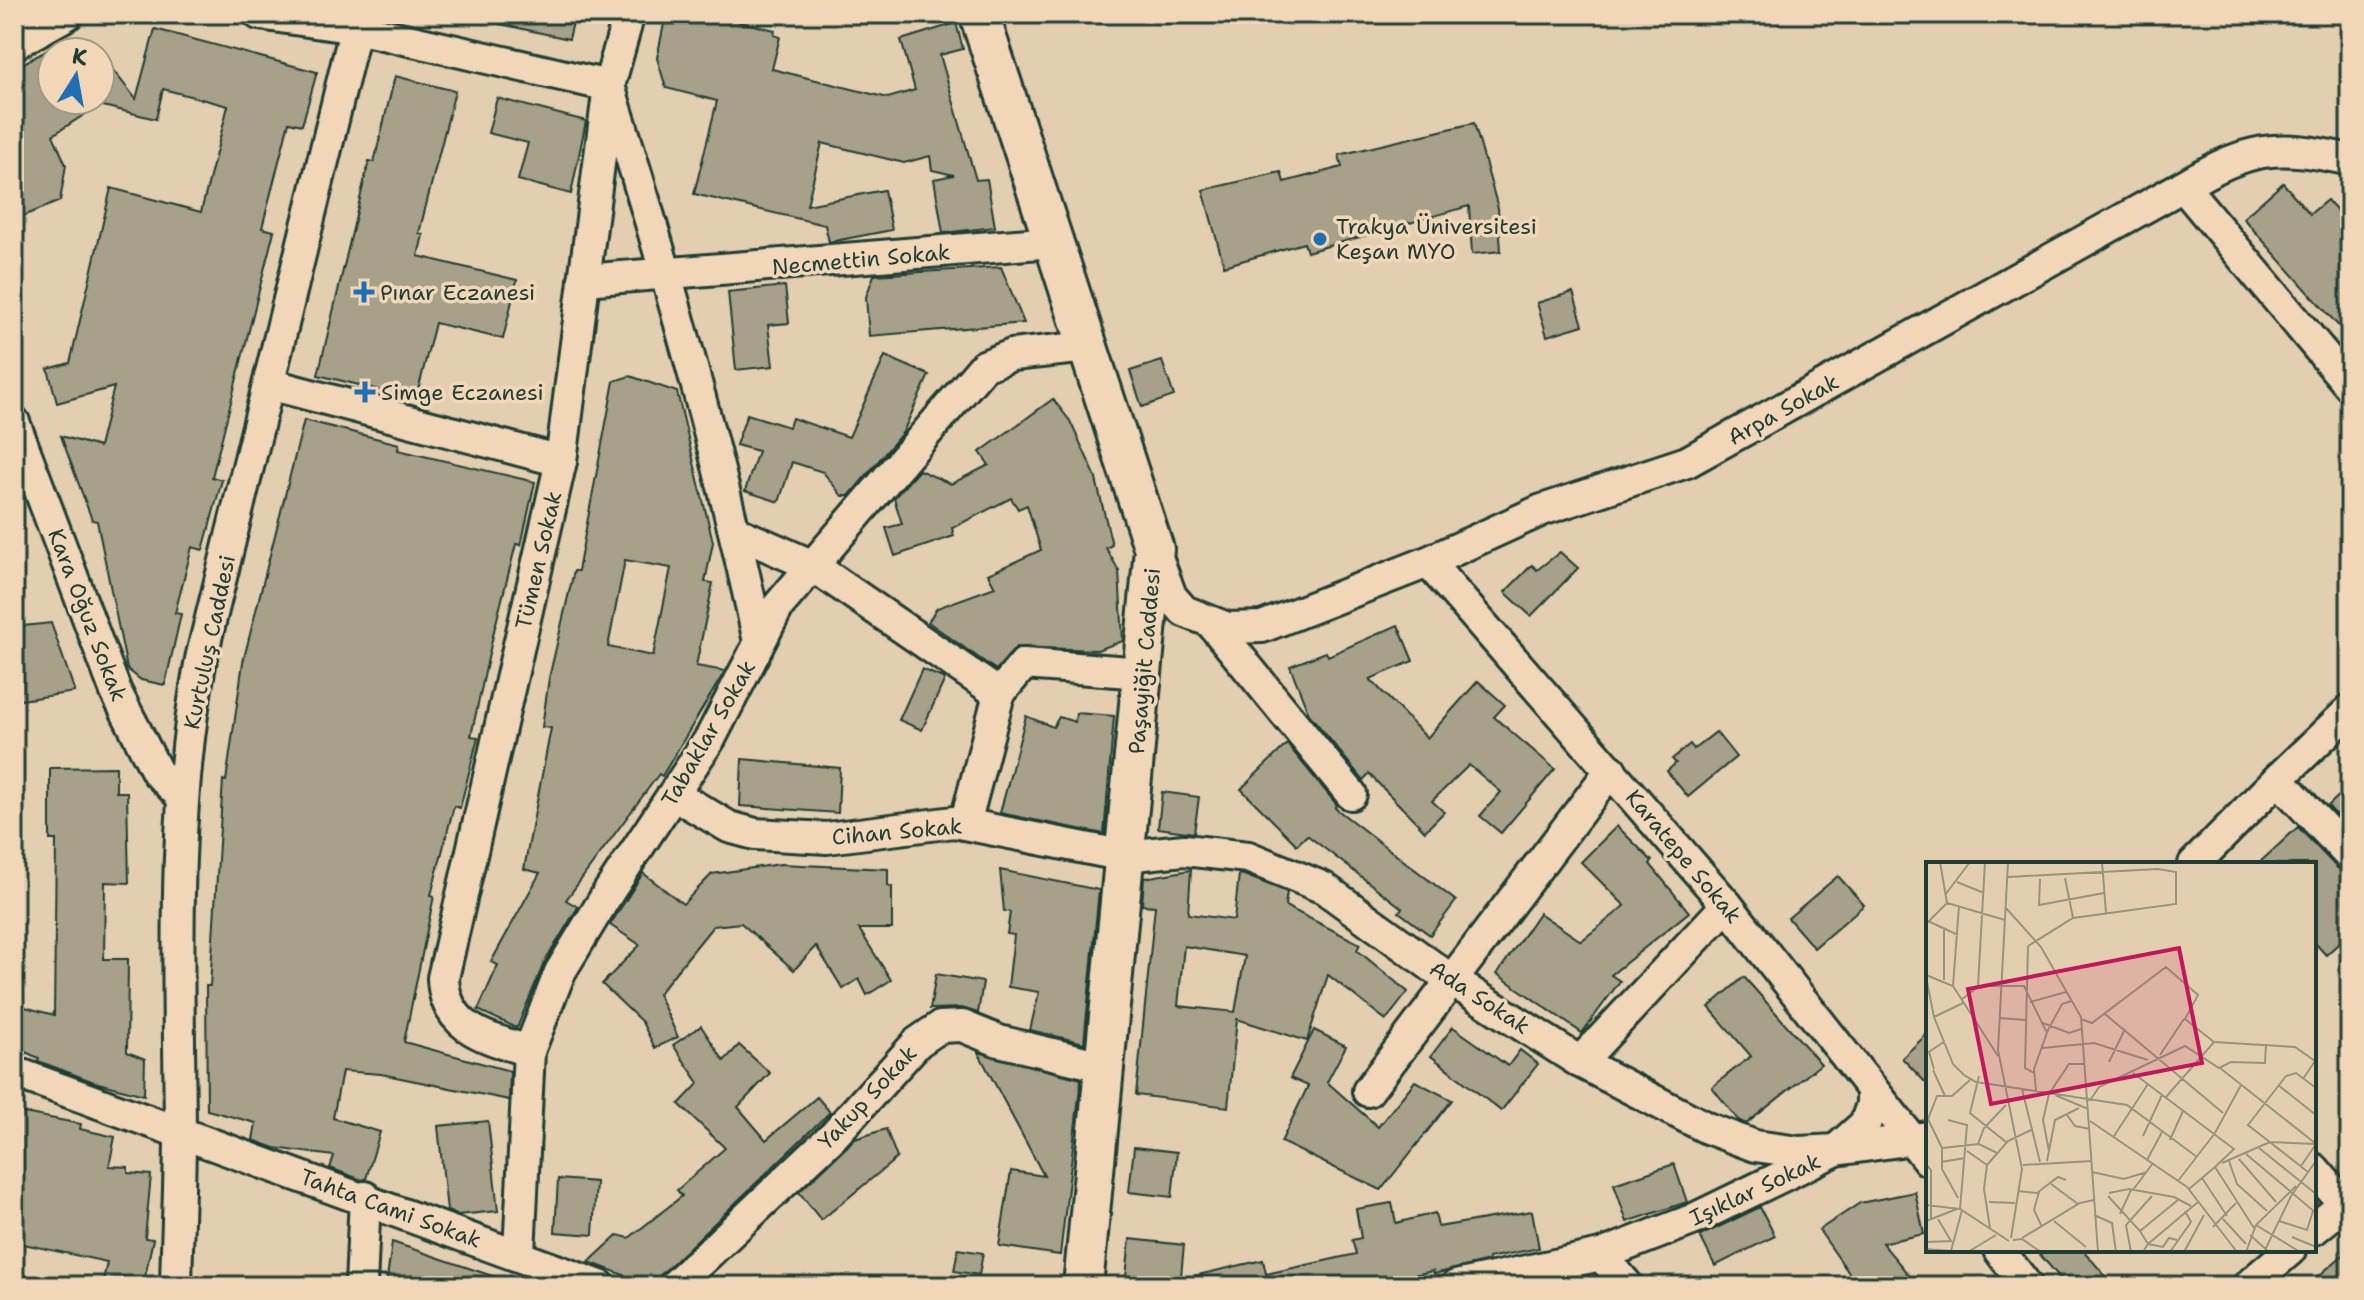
<svg xmlns="http://www.w3.org/2000/svg" width="2364" height="1300" viewBox="0 0 2364 1300" font-family="'Shantell Sans',sans-serif">
<rect width="100%" height="100%" fill="#e4ceb0"/>
<filter id="ink" filterUnits="userSpaceOnUse"><feTurbulence type="fractalNoise" baseFrequency=".0125" numOctaves="2"/><feDisplacementMap in="SourceGraphic" scale="16" xChannelSelector="R" yChannelSelector="G"/><feConvolveMatrix kernelMatrix="1 2 1 2 8 2 1 2 1" color-interpolation-filters="sRGB"/></filter>
<g filter="url(#ink)">
<g fill="#a7a18a" stroke="#1f3d34" stroke-width="2" fill-rule="evenodd">
<polygon points="501,14 575,14 569,39 500,24"/>
<polygon points="666,14 706,14 775,30 774,35 780,37 772,69 888,98 915,90 901,40 956,23 963,49 940,55 976,180 987,179 995,227 943,233 934,179 954,175 932,170 930,156 904,163 822,143 807,205 884,190 892,230 829,242 825,225 694,194 717,101 666,88 657,58"/>
<polygon points="155,29 317,72 302,125 289,122 262,228 274,231 212,477 222,480 203,550 192,547 175,613 181,614 165,685 141,680 127,669 97,521 92,520 61,436 99,447 114,387 57,403 48,369 70,363 111,188 201,212 228,106 163,89 156,119 103,106 104,102 53,135 66,165 60,201 14,220 14,68 52,48 52,100 105,100 112,69 136,99"/>
<polygon points="395,76 455,91 419,233 423,235 418,256 517,280 503,339 435,323 416,399 318,375 369,161 374,162"/>
<polygon points="497,98 586,121 571,194 518,180 528,143 488,133"/>
<polygon points="1474,123 1498,208 1501,251 1472,254 1469,206 1307,252 1304,243 1224,266 1203,190 1281,172 1284,182 1342,167 1339,155"/>
<polygon points="2283,183 2310,214 2327,200 2350,226 2350,339 2243,218"/>
<polygon points="1001,267 1024,323 869,336 866,297 874,275"/>
<polygon points="785,286 789,323 768,325 773,366 736,370 728,292"/>
<polygon points="1573,292 1583,325 1547,336 1537,303"/>
<polygon points="885,356 929,375 903,432 849,496 842,496 823,472 792,462 779,502 745,491 758,451 736,445 747,414 789,427 792,418 849,437"/>
<polygon points="1162,361 1174,396 1142,407 1130,371"/>
<path d="M 630,376 L 677,392 L 713,542 L 705,582 L 713,583 L 696,666 L 725,671 L 662,776 L 659,774 L 566,900 L 578,907 L 544,963 L 517,1028 L 478,1010 L 498,965 L 491,962 L 540,873 L 524,869 L 551,728 L 542,727 L 549,678 L 574,571 L 578,571 L 614,381 ZM 625,560 L 671,568 L 653,656 L 608,647 Z"/>
<polygon points="1053,399 1070,421 1095,475 1112,545 1106,548 1119,571 1123,641 1097,650 1016,647 996,670 928,622 937,608 995,587 988,574 1041,550 1027,505 1018,509 1011,498 952,528 954,536 895,556 886,528 902,524 894,498 919,470 951,484 989,465 980,452"/>
<polygon points="304,420 399,444 398,450 535,482 521,545 516,544 494,631 471,736 478,737 460,808 454,806 431,895 434,896 404,1042 510,1071 509,1100 381,1074 342,1071 333,1118 380,1132 366,1179 362,1180 330,1168 334,1156 275,1148 253,1140 256,1123 207,1110 206,986 210,986 223,780 226,781 243,662"/>
<polygon points="1560,552 1578,568 1531,616 1505,592 1532,565 1537,570"/>
<polygon points="51,623 75,692 14,701 14,627"/>
<polygon points="1398,625 1413,661 1370,679 1427,738 1478,681 1505,705 1494,717 1555,769 1501,833 1480,816 1501,792 1469,765 1432,801 1444,812 1425,831 1369,774 1363,780 1309,714 1290,666 1326,652 1328,656"/>
<polygon points="922,669 945,679 922,730 899,720"/>
<polygon points="1076,713 1114,716 1104,834 1000,813 1026,716 1053,727 1059,717 1075,722"/>
<polygon points="1716,732 1736,757 1688,797 1667,771 1676,763 1672,759 1690,744 1694,749"/>
<polygon points="1287,744 1337,805 1335,808 1456,901 1430,935 1399,912 1402,908 1307,835 1297,845 1241,789"/>
<polygon points="742,759 840,768 838,813 740,806"/>
<polygon points="116,767 116,792 127,792 129,883 105,882 104,959 128,959 127,1052 145,1059 144,1095 94,1082 38,1061 39,1058 14,1047 14,1004 54,1015 56,840 50,840 50,768"/>
<polygon points="2350,785 2350,830 2328,806"/>
<polygon points="1162,792 1199,797 1194,833 1158,828"/>
<polygon points="1617,826 1652,861 1650,864 1689,912 1611,975 1620,981 1582,1033 1497,974 1539,913 1581,941 1625,906 1581,862"/>
<polygon points="2298,827 2337,868 2350,874 2350,933 2326,955 2314,942 2314,864 2258,864"/>
<polygon points="780,864 888,869 888,886 892,887 892,929 859,929 891,980 867,995 859,979 843,989 816,946 794,970 741,923 713,926 658,994 678,1037 655,1048 642,1022 602,984 640,945 610,925 643,873 683,904 712,874"/>
<polygon points="1000,870 1099,890 1084,1043 1030,1030 1039,992 1008,987 1014,935 1007,934 1010,912 1004,911"/>
<path d="M 1191,870 L 1188,914 L 1234,920 L 1239,874 L 1244,875 L 1287,892 L 1285,906 L 1360,944 L 1357,950 L 1408,992 L 1386,1020 L 1328,975 L 1307,1041 L 1237,1019 L 1228,1107 L 1136,1095 L 1155,906 L 1142,905 L 1144,878 ZM 1184,946 L 1245,956 L 1235,1012 L 1178,1006 Z"/>
<polygon points="1838,876 1864,905 1814,948 1788,918"/>
<polygon points="936,974 983,982 978,1013 962,1008 930,1009"/>
<polygon points="1744,977 1821,1064 1746,1124 1738,1120 1712,1087 1751,1056 1709,1007"/>
<polygon points="701,1026 724,1061 739,1045 770,1073 738,1107 766,1140 817,1097 830,1112 650,1285 589,1262 618,1235 629,1238 682,1196 677,1190 725,1148 679,1104 699,1083 673,1045"/>
<polygon points="1453,1027 1508,1066 1520,1050 1538,1064 1501,1111 1431,1056"/>
<polygon points="1314,1030 1346,1046 1327,1082 1378,1127 1415,1081 1452,1100 1381,1190 1281,1142 1308,1086 1290,1078"/>
<polygon points="1928,1033 1928,1085 1902,1058"/>
<polygon points="978,1052 1081,1079 1060,1255 999,1246 1011,1171 1044,1176"/>
<polygon points="14,1111 81,1124 80,1129 115,1137 109,1166 128,1167 128,1173 151,1175 145,1238 153,1239 143,1286 102,1286 107,1262 14,1242"/>
<polygon points="488,1121 498,1211 458,1215 447,1211 438,1126"/>
<polygon points="886,1129 897,1158 821,1220 799,1192 855,1139"/>
<polygon points="1134,1147 1177,1152 1172,1197 1129,1192"/>
<polygon points="1674,1164 1687,1202 1627,1222 1614,1184"/>
<polygon points="558,1179 596,1182 593,1235 555,1232"/>
<polygon points="1915,1192 1924,1234 1882,1243 1918,1286 1858,1286 1819,1230 1860,1203"/>
<polygon points="1392,1203 1396,1223 1435,1213 1438,1227 1532,1211 1539,1248 1488,1258 1489,1261 1434,1274 1433,1271 1361,1286 1190,1286 1189,1277 1263,1260 1266,1274 1356,1254 1352,1240 1361,1238 1356,1209"/>
<polygon points="1760,1207 1775,1236 1715,1266 1700,1236"/>
<polygon points="1130,1239 1184,1245 1180,1286 1125,1286"/>
<polygon points="392,1242 510,1282 509,1286 386,1286"/>
<polygon points="958,1249 983,1253 979,1275 954,1271"/>
<polygon points="2350,1249 2350,1286 2307,1286"/>
<polygon points="2036,1250 2083,1250 2114,1286 2067,1286"/>
</g>
<g fill="none" stroke-linecap="round" stroke-linejoin="round">
<g stroke="#1f3d34" stroke-width="36">
<g id="minor">
<path d="M 259,14 L 356,28 L 609,86 C 667,270 719,454 759,642"/>
<polyline points="14,44 68,14"/>
<path d="M 2183,186 C 2250,147 2274,143 2350,160"/>
<polyline points="584,280 1053,242"/>
<polyline points="269,384 561,461"/>
<polyline points="14,422 116,692 157,772 181,796"/>
<polyline points="736,532 813,566 999,694"/>
<polyline points="1156,555 1171,596 1184,611 1227,628 1262,627 1428,562 1542,510 1687,462 2183,186 2350,386"/>
<polyline points="1428,562 1727,905 1928,1160"/>
<polyline points="1213,625 1351,794"/>
<polyline points="2350,710 2278,779 2350,856"/>
<polyline points="675,795 729,827 755,834 827,838 954,822 1125,856 1184,850 1248,857 1324,888 1451,980 1580,1062 1707,1128 1755,1146 1799,1152 1836,1150 1865,1124 1872,1105 1872,1089"/>
<polyline points="965,824 999,694 1024,664 1143,673"/>
<polyline points="2194,864 2278,779"/>
<path d="M 529,1051 C 488,1038 445,1030 443,978 L 561,461 L 609,86 L 629,14"/>
<polyline points="1580,1062 1727,905"/>
<polyline points="14,1072 600,1286"/>
<polyline points="1368,1091 1611,770"/>
<polyline points="2314,1169 2350,1211"/>
<polyline points="2314,1229 2350,1200"/>
<polyline points="1999,1250 2027,1286"/>
<polyline points="519,1253 529,1051 560,972 608,893 711,737 779,605 984,366 1012,355 1088,347"/>
<polyline points="1601,1255 1628,1286"/>
<path d="M 176,1286 C 177,1235 180,1184 180,1133 C 179,974 171,817 201,659 L 359,14"/>
<polyline points="361,1286 365,1197"/>
<polyline points="674,1286 833,1136 918,1042 940,1027 962,1026 999,1041 1102,1066"/>
<polyline points="1456,1286 1601,1255 1692,1220 1836,1150 1928,1137"/>
<polyline points="2248,1286 2290,1250"/>
</g>
</g>
<g stroke="#1f3d34" stroke-width="44">
<polyline id="major" points="979,14 1154,549 1083,1286"/>
</g>
<use href="#minor" stroke="#f1d7b8" stroke-width="30"/>
<use href="#major" stroke="#f1d7b8" stroke-width="38"/>
</g>
</g>
<g fill="#1f6fb2" stroke="#f1d7b8" stroke-width="3">
<circle cx="1320" cy="239" r="8"/>
<path d="M360 280h8v8h8v8h-8v8h-8v-8h-8v-8h8z"/>
<path d="M361 380h8v8h8v8h-8v8h-8v-8h-8v-8h8z"/>
</g>
<g text-anchor="middle" stroke-width="7" stroke-linejoin="round" paint-order="stroke">
<g font-size="22" fill="#1f3d34" stroke="#f1d7b8" text-anchor="start">
<text x="1336" y="234">Trakya Üniversitesi<tspan x="1336" dy="25">Keşan MYO</tspan></text>
<text x="380" y="300">Pınar Eczanesi</text>
<text x="381" y="400">Simge Eczanesi</text>
</g>
<g font-size="22" fill="#1f3d34" stroke="#f1d7b8">
<text transform="translate(861 259) rotate(-5)" y="8">Necmettin Sokak</text>
<text transform="translate(1783 409) rotate(-29)" y="8">Arpa Sokak</text>
<text transform="translate(538 560) rotate(-77)" y="8">Tümen Sokak</text>
<text transform="translate(88 615) rotate(69)" y="8">Kara Oğuz Sokak</text>
<text transform="translate(209 642) rotate(-78)" y="8">Kurtuluş Caddesi</text>
<text transform="translate(1144 661) rotate(-85)" y="8">Paşayiğit Caddesi</text>
<text transform="translate(708 733) rotate(-60)" y="8">Tabaklar Sokak</text>
<text transform="translate(897 831) rotate(-5)" y="8">Cihan Sokak</text>
<text transform="translate(1684 856) rotate(50)" y="8">Karatepe Sokak</text>
<text transform="translate(1480 997) rotate(33)" y="8">Ada Sokak</text>
<text transform="translate(867 1097) rotate(-47)" y="8">Yakup Sokak</text>
<text transform="translate(1755 1189) rotate(-25)" y="8">Işıklar Sokak</text>
<text transform="translate(391 1208) rotate(20)" y="8">Tahta Cami Sokak</text>
</g>
</g>
<g transform="translate(1926 862)">
<rect width="390" height="390" fill="#e4ceb0"/>
<path fill="none" stroke="#95947e" stroke-width="2" d="M 14,0 L 21,41 L 79,58M 82,0 L 72,188 L 96,307 L 85,376M 176,0 L 180,51M 82,15 L 232,7 L 250,10 L 250,42 L 147,56 L 102,84M 139,16 L 147,56M 114,17 L 113,43 L 178,31M 31,20 L 58,31M 19,33 L 44,0M 80,46 L 115,85 L 155,155 L 172,390M 2,59 L 32,73M 0,62 L 21,41M 18,68 L 18,118M 102,84 L 99,206 L 108,211M 0,113 L 27,124 L 72,194M 0,115 L 8,155 L 27,202 L 38,213 L 50,220 L 201,243 L 271,295M 27,124 L 33,44M 52,124 L 59,0M 35,138 L 53,124 L 98,124 L 121,171M 104,140 L 140,130M 179,152 L 297,251M 8,155 L 37,141M 73,156 L 100,158M 155,157 L 166,161 L 240,105 L 272,133 L 259,157 L 288,180M 117,161 L 143,171 L 155,167M 116,186 L 168,181 L 222,198M 234,193 L 258,157M 183,200 L 199,167M 294,206 L 389,281M 8,207 L 3,190 L 19,179M 7,208 L 19,234M 207,211 L 308,287 L 289,305 L 328,366M 53,214 L 44,251 L 80,280M 352,223 L 390,253M 96,227 L 114,300M 110,229 L 108,207 L 122,168 L 136,142 L 145,139M 129,233 L 162,247M 240,235 L 288,180 L 369,185 L 389,199 L 377,217M 165,237 L 173,225 L 259,184 L 293,206 L 305,200 L 339,201 L 340,182M 141,253 L 149,264 L 164,267M 2,257 L 11,234 L 26,234 L 44,218M 2,257 L 16,286M 22,258 L 41,263 L 34,347M 164,259 L 261,325 L 311,390M 188,274 L 222,222M 217,274 L 236,233M 244,278 L 257,249M 52,282 L 58,266 L 80,243M 16,286 L 53,282 L 71,291M 16,286 L 16,307 L 32,336M 333,286 L 390,332M 41,289 L 61,303M 123,289 L 117,258 L 123,232 L 143,202 L 158,202M 320,292 L 390,351M 313,297 L 350,340M 221,298 L 236,270M 121,299 L 129,258 L 153,246M 303,299 L 311,322 L 341,349M 15,300 L 39,296M 296,301 L 344,280 L 390,282M 0,302 L 5,308 L 5,358M 97,303 L 166,299M 375,304 L 390,282M 166,310 L 198,317 L 221,310M 382,310 L 322,263 L 360,214 L 370,211 L 390,226M 276,316 L 301,354M 252,319 L 289,271 L 315,223M 125,322 L 152,342M 263,327 L 289,305M 207,328 L 227,301M 92,329 L 111,331 L 132,315 L 140,318M 113,330 L 108,348 L 116,365M 183,331 L 203,327 L 248,335 L 265,344M 182,334 L 214,369 L 222,382 L 218,388M 63,340 L 89,341M 0,343 L 34,347 L 83,379M 194,352 L 205,328M 168,353 L 186,361 L 190,390M 297,357 L 320,382M 0,359 L 31,347M 128,359 L 160,385M 353,359 L 381,368 L 387,349M 330,363 L 374,390M 287,365 L 310,341M 64,366 L 58,327 L 61,303 L 82,279 L 105,268M 214,369 L 252,338M 324,373 L 343,390M 366,375 L 390,385M 96,376 L 154,341 L 168,338M 87,378 L 96,377 L 115,390M 0,380 L 25,379 L 12,357M 222,382 L 272,340M 222,382 L 237,385 L 243,376 L 251,378M 340,386 L 365,334 L 390,299M 0,387 L 25,389M 25,389 L 36,348M 42,390 L 70,373M 190,390 L 240,390M 205,390 L 200,363 L 226,334M 244,390 L 265,360 L 259,349M 258,390 L 278,353M 320,390 L 330,363 L 370,324"/>
<path fill="#c2185b" fill-opacity="0.15" stroke="#c2185b" stroke-width="4" d="M 253,86 L 276,201 L 65,242 L 42,127 Z"/>
<rect width="390" height="390" fill="none" stroke="#1f3d34" stroke-width="4"/>
</g>
<rect width="2364" height="1300" fill="none" stroke="#f1d7b8" stroke-width="48"/>
<rect x="24" y="24" width="2316" height="1252" fill="none" stroke="#1f3d34" stroke-width="3" filter="url(#ink)"/>
<g transform="translate(76 76) rotate(11)"><circle r="38" fill="#f1d7b8" stroke="#9d9983" stroke-width="2"/>
<path d="M0-6L14 30L0 20L-14 30Z" fill="#1f6fb2"/>
<text y="-12" font-size="22" font-weight="bold" text-anchor="middle" fill="#1f3d34">K</text>
</g>
</svg>
